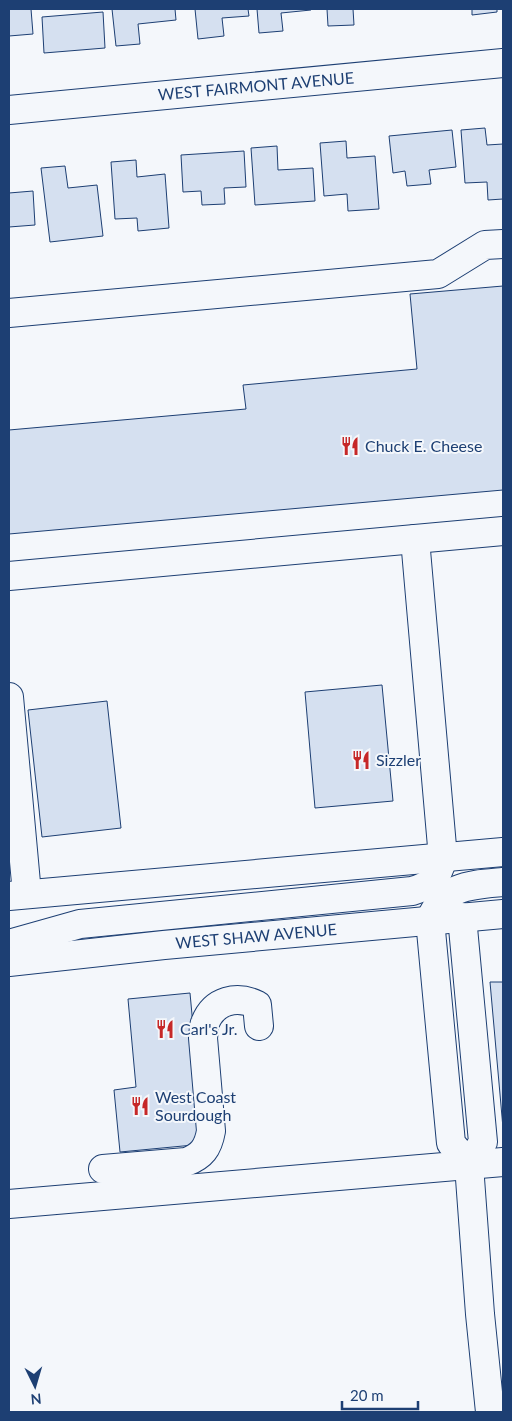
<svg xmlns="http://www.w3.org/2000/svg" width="512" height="1421" viewBox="0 0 512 1421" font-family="Lato,sans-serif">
<rect width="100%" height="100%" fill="#f4f7fb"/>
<g fill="#d5e0f0" stroke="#1d3f73">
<polygon points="9,9 31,9 33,34 9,36"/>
<polygon points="112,9 175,9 176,20 138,24 140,44 116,46"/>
<polygon points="195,9 248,9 249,16 222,18 224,36 198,39"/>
<polygon points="257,9 311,9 311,10 281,13 283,31 259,33"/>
<polygon points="327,9 353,9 354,25 328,26"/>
<polygon points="472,9 497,9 497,12 472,15"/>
<polygon points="103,12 105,48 44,53 42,17"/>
<polygon points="485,128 487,145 503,144 503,199 488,200 487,182 465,183 461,130"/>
<polygon points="452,130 456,167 429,170 431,184 407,186 405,171 393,173 389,136"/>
<polygon points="346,141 347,158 375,156 379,209 348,211 347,194 324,196 320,143"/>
<polygon points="277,146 278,170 313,168 315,201 255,205 251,148"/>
<polygon points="244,151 246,187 224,188 225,204 202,205 201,191 183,192 181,155"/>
<polygon points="136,160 137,177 165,174 169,228 138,231 137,218 115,219 111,162"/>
<polygon points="65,166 68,188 97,185 103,236 50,242 41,168"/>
<polygon points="33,191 35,225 9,227 9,193"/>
<polygon points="503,286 503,490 9,534 9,430 246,409 243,385 417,369 410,294"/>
<polygon points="382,685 393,801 315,808 305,692"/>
<polygon points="107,701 121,828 42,837 28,710"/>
<polygon points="490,982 503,982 503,1128"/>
<polygon points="190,993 204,1144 120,1152 114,1090 136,1087 128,999"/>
</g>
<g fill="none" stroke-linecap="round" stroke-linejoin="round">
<g stroke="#1d3f73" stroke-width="30">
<g id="minor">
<polyline points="9,110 503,63"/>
<polyline points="9,313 438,274 485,245 503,244"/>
<polyline points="415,539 443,858"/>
<polyline points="9,576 503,531"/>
<polyline points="9,697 27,894"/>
<polyline points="462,917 483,1142 469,1165"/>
<polyline points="430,920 451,1143 469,1165 480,1314 490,1412"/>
<path d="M 103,1169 L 186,1162 C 202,1156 208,1148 211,1131 L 203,1038 C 204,1033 203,1027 205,1023 C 214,1000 237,995 257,1005 L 259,1026"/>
<polyline points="9,1204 503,1162"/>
</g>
</g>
<g stroke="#1d3f73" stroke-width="30">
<g id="major">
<polyline points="9,896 503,852"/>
<path d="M 430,920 C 445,885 469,885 503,882"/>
<path d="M 9,944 L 80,924 L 412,891 C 433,885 437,878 443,858"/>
<polyline points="9,962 164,945 503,914"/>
</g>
</g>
<use href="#minor" stroke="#f4f7fb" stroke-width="28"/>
<use href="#major" stroke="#f4f7fb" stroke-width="28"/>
</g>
<defs>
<g id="restaurant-bare" transform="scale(1.5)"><path d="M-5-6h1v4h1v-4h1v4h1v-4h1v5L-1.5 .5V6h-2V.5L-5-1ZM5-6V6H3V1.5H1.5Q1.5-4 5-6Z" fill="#c62828" stroke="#f4f7fb" stroke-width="2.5" paint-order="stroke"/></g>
</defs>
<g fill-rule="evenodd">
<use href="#restaurant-bare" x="350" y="446"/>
<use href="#restaurant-bare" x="361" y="760"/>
<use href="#restaurant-bare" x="165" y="1029"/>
<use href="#restaurant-bare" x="140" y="1106"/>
</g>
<g text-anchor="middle" stroke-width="4" stroke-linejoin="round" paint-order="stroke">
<g font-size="16" fill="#1d3f73" stroke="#f4f7fb">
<text transform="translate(256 86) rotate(-5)" y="6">WEST FAIRMONT AVENUE</text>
<text transform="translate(256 936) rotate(-5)" y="6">WEST SHAW AVENUE</text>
</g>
<g font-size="16" fill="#1d3f73" stroke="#f4f7fb" text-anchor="start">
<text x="365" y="452">Chuck E. Cheese</text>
<text x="376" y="766">Sizzler</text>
<text x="180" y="1035">Carl's Jr.</text>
<text x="155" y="1103">West Coast<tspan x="155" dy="18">Sourdough</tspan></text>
</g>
</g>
<rect width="512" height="1421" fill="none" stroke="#1d3f73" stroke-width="20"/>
<g transform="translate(35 1386) rotate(175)" stroke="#f4f7fb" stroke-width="4" paint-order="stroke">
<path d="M0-4L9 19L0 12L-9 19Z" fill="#1d3f73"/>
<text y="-8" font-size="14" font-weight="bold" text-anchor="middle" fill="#1d3f73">N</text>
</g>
<path d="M342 1401v8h76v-8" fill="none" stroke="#1d3f73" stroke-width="2.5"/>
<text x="350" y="1401" font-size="15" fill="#1d3f73" stroke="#f4f7fb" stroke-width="4" paint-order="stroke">20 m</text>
</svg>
